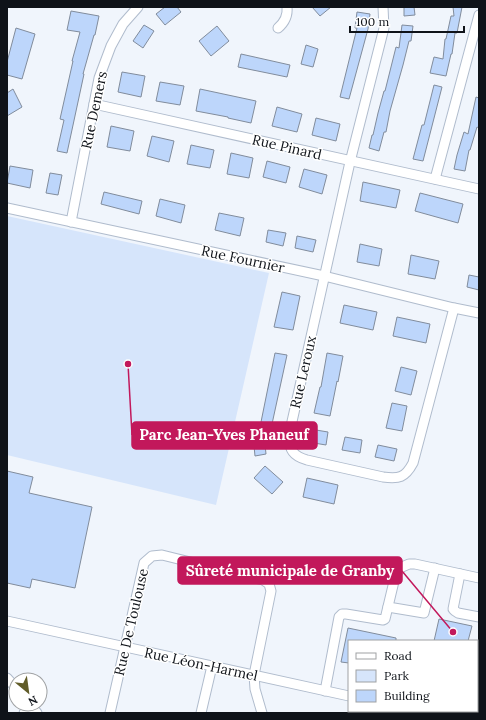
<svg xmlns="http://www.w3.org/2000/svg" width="486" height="720" viewBox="0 0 486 720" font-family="Lora,serif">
<rect width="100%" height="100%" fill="#f0f5fc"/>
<polygon fill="#d6e5fb" points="7,216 269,273 216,505 7,455"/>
<g fill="#bdd6fb" stroke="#818c9c">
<polygon points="165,7 177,7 181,12 165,25 156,14"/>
<polygon points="312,7 331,7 320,16"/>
<polygon points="404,7 414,7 415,15 404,16"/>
<polygon points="453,7 462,7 457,33 455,33 452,54 451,54 446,76 430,73 434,57 443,59 445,39 446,39 451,16 454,16"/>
<polygon points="71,11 99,16 95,35 94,35 83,74 84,74 67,153 57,151 64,120 60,119 73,61 72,61 80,32 67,30"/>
<polygon points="357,12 370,14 368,29 349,99 340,97 357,28 355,28"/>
<polygon points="144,25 154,31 143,48 133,41"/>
<polygon points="402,25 413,26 411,41 409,41 403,65 390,111 386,132 384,132 379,151 369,148 372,135 373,135 378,113 384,91 385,91 396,47 399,48"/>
<polygon points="217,26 229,41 211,56 199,41"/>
<polygon points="16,28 35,34 22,79 7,75 7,62"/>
<polygon points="306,45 318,49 313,67 301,64"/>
<polygon points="241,54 290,65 287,77 238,67"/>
<polygon points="122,72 145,76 141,97 118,92"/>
<polygon points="160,82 184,86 180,105 156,101"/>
<polygon points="434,85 442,87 423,161 413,159 422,125 424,125"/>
<polygon points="13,89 22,107 7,116 7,93"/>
<polygon points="200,89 256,101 251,123 228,118 228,117 196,111"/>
<polygon points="476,97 479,98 479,128 477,127 470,150 469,150 465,171 454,169 457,155 464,132 468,134"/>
<polygon points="277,107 302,114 297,132 272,126"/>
<polygon points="316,118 340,124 336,141 312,135"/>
<polygon points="111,126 134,131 130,151 107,147"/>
<polygon points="152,136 174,141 169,162 147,156"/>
<polygon points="191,145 214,150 210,168 187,164"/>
<polygon points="231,153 253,158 249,178 227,174"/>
<polygon points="267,161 290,167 286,183 263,177"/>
<polygon points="10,166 33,170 30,188 7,183"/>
<polygon points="304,169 327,175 322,194 299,187"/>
<polygon points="50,173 62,175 58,195 46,193"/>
<polygon points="363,182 400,190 396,208 360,201"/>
<polygon points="104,192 142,201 139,214 101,204"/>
<polygon points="420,193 463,204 458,223 415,211"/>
<polygon points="160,199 185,205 181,223 156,216"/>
<polygon points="219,213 244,218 240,236 215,230"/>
<polygon points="268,230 286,233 283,246 266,242"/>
<polygon points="297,236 316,240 313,252 295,248"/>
<polygon points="360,244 382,249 379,266 357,262"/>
<polygon points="411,255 439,261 435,279 408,274"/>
<polygon points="469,275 479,277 479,290 467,287"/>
<polygon points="282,292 300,296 293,330 274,327"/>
<polygon points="344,305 377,312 373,330 340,323"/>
<polygon points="397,317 430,324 426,343 393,336"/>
<polygon points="275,353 287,355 272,424 261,422"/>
<polygon points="327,353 343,356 338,382 337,381 330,416 314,413 320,387 321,387"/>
<polygon points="401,367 417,371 411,395 395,391"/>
<polygon points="392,403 407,406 402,431 386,428"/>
<polygon points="310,429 328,432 326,445 308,442"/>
<polygon points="264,435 266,454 255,456 253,436"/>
<polygon points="345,437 362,440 360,453 342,450"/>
<polygon points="378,445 397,449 394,461 375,457"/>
<polygon points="265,466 283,482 272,494 254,478"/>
<polygon points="7,471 33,477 29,493 92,507 75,588 32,579 30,588 7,583"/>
<polygon points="307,478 338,485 334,504 303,497"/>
<polygon points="439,619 472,626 468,641 434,641"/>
<polygon points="348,628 396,638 396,641 349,641 349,663 341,662"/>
</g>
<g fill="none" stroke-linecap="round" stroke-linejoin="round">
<g stroke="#b0bccd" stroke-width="11">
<g id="minor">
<path d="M 383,7 L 384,28 L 350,162 L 289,435 C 289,450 293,456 307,460 L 383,477 C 399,479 405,478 413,463 L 454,308"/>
<path d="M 278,28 C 285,22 288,16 287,7"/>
<polyline points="94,104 479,189"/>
<polyline points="435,179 479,15"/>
<polyline points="7,208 324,276 454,308 479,313"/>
<polyline points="71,222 99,78 111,46 123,24 138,7"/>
<polyline points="460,574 453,609 455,611 458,613 479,617"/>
<polyline points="388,607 424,613 435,568"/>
<polyline points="7,621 349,696"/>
<polyline points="7,678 16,688"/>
<polyline points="325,691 339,617 342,614 346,614 383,620 385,619 396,573 402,567 409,564 415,564 479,578"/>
<polyline points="30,704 37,713"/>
<polyline points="355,711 356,713"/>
<polyline points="417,711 426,713"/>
<polyline points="24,713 32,707"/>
<polyline points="110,713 144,563 152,556 162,555 263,580 269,584 271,591 254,675 255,689 262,713"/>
<polyline points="201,713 212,666"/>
</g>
</g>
<use href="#minor" stroke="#fff" stroke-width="9"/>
</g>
<g text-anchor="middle" stroke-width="3" stroke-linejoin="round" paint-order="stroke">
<g font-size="14" fill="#0f1319" stroke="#fff">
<text transform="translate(94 110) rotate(-78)" y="5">Rue Demers</text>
<text transform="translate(287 147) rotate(13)" y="5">Rue Pinard</text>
<text transform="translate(243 259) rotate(12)" y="5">Rue Fournier</text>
<text transform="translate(303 372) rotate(-77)" y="5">Rue Leroux</text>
<text transform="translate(131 622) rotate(-77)" y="5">Rue De Toulouse</text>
<text transform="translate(201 664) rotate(12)" y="5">Rue Léon-Harmel</text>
</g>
</g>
<path fill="none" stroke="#c2185b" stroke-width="1.5" d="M128 364L132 435M453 632L402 571"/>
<g fill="#c2185b" stroke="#fff" stroke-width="1.5">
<circle cx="128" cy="364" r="4"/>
<circle cx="453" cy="632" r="4"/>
</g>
<g fill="#c2185b" stroke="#c2185b" stroke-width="1.5">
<rect x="132" y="422" width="185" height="27" rx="4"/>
<rect x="178" y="557" width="224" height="27" rx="4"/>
</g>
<g font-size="15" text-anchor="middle" font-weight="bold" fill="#fff">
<text x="224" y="440">Parc Jean-Yves Phaneuf</text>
<text x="290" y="576">Sûreté municipale de Granby</text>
</g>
<rect width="486" height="720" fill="none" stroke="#0f1319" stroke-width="16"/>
<rect x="348" y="640" width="130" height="72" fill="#ffffff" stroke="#9fa1a3"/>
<rect x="356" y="653" width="20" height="6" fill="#ffffff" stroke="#9fa1a3"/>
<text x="384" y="660" font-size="12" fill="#0f1319">Road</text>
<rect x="356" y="670" width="20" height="12" fill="#d6e5fb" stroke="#9fa1a3"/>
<text x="384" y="680" font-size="12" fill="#0f1319">Park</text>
<rect x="356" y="690" width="20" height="12" fill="#bdd6fb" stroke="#9fa1a3"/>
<text x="384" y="700" font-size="12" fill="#0f1319">Building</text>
<g transform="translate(28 692) rotate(151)"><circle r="19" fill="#ffffff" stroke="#9fa1a3"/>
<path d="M0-3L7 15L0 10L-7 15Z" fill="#615c29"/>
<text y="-6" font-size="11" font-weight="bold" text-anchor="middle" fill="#0f1319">N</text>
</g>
<path d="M350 26v6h114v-6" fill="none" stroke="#0f1319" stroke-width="2"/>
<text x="356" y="26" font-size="12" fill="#0f1319" stroke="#ffffff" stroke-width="3" paint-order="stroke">100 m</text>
</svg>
